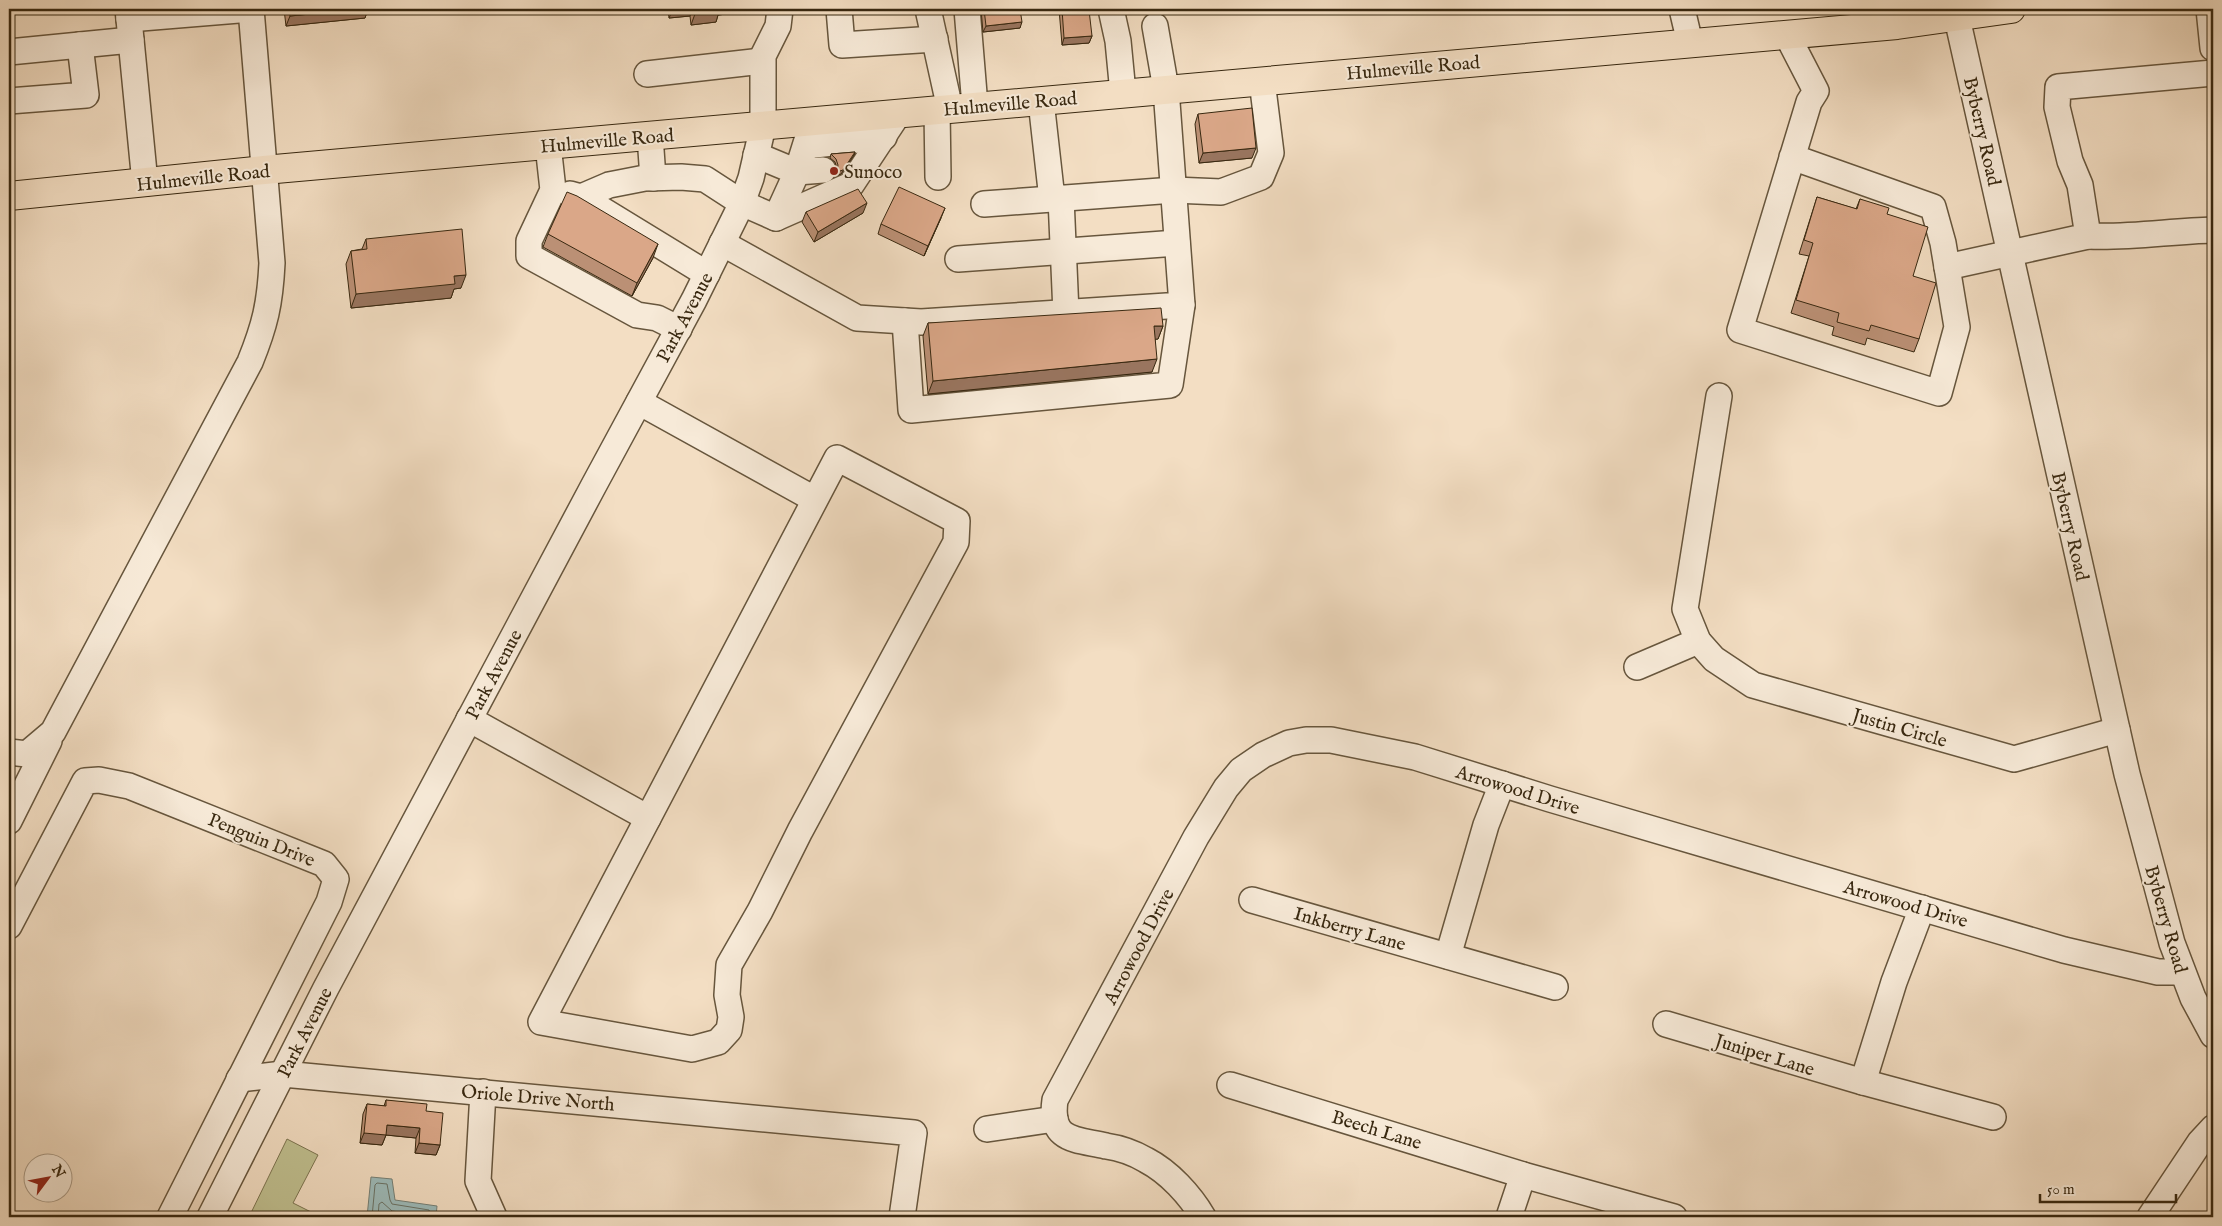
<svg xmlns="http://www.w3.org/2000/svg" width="2222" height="1226" viewBox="0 0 2222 1226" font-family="'IM FELL English',serif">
<rect width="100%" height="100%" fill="#f3dec3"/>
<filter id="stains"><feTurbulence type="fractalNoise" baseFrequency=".004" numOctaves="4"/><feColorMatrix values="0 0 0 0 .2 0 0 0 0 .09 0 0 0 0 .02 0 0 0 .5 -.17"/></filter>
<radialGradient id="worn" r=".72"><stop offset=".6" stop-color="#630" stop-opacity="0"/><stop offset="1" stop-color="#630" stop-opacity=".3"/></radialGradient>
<polygon fill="#c0c090" stroke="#7c7450" points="287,1139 318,1155 293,1203 321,1217 249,1217"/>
<polygon fill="#9dbbba" stroke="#758076" points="371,1177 392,1179 395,1200 437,1206 436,1217 367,1217"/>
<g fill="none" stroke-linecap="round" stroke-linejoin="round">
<g stroke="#6a7265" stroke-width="1">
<polyline points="372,1217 375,1185 377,1183 387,1184 390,1200 392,1204 429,1210 431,1217"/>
<polyline points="378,1217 379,1204 382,1202 392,1211 423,1215 425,1217"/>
</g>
<g stroke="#67563d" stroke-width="28">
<g id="minor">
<polyline points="128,9 145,183"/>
<polyline points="839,9 842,45 935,39"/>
<polyline points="928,9 950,109"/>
<polyline points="967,9 975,106"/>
<polyline points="1111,9 1118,41 1123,93"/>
<polyline points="1682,9 1690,43"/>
<polyline points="1955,9 2127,774 2172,943 2193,998 2213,1035"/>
<polyline points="2209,9 2213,48"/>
<polyline points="129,19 251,9"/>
<polyline points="1787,35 1816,91 1809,102 1740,330 1939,393 1957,327 1943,243 1933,207 1792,157"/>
<polyline points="9,52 131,40"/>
<polyline points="647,74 762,61"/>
<polyline points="9,101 86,95 80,45"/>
<polyline points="1041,101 1052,199 1174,190 1221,192 1261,177 1271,153 1262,81"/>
<polyline points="937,110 938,177"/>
<polyline points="813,121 797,172 823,170"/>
<polyline points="650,136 653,178"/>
<polyline points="548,145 553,190 529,241 529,256 637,315 657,318 679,329"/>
<polyline points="806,146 884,137"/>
<polyline points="756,155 797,172 776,218"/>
<polyline points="570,194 581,197 707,274"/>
<polyline points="581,197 609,185 645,178 681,177 705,179 742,203 776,218 851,185 898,114"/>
<polyline points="1061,198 1066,313"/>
<polyline points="984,204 1052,199"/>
<path d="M 2088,236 C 2130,238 2171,231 2213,230"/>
<polyline points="722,243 857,318 921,322 1182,305 1166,89 1155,26"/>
<polyline points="958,259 1177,243"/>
<polyline points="1947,267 2088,236 2080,185 2070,161 2057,107 2058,87 2213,73"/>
<polyline points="905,321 911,410 1170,385 1182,305"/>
<polyline points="1719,396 1685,609 1698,641 1714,659 1753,685 2014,759 2117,730"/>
<polyline points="639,402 814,499"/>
<polygon points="837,458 957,521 956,542 800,831 760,911 729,965 727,995 731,1017 729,1030 718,1042 692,1049 541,1022"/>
<polyline points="1637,667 1698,641"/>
<polyline points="469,719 648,818"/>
<path d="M 9,752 L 27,754 L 53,732 L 250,362 C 265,325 270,304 272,263 L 251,9"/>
<polyline points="9,821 49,741"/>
<polyline points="1252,900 1555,987"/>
<polyline points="9,926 85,781 99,780 129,786 324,864 336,879 329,902 170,1217"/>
<polyline points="1448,956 1486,825 1502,784"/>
<polyline points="1666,1024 1863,1082 1993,1117"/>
<polyline points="239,1079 283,1074 914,1133 902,1217"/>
<polyline points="1863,1082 1894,982 1922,908"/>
<polyline points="1230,1085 1523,1175 1674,1217"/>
<polyline points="483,1092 478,1181 494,1217"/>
<polyline points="987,1129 1055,1119"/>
<polyline points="210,1217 326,988 594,485 694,300 742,203 751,178 763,126 763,56 778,26 780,9"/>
<path d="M 1203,1217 C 1190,1195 1169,1172 1146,1160 C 1134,1153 1120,1148 1106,1146 C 1076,1139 1049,1142 1055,1100 L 1196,837 L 1226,788 L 1241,770 L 1263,755 L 1289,743 L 1306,740 L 1331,740 L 1415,757 L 1550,799 L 2064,950 L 2158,972 L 2182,972"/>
<polyline points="1509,1217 1523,1175"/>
<polyline points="2150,1217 2200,1142 2213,1128"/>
</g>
</g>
<g stroke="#382810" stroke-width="30">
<polyline id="major" points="9,196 264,170 1897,25 2011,9"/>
</g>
<use href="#minor" stroke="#f7ead8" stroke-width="25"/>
<use href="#major" stroke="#f3dec3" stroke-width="28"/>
</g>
<g fill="#bb9075" stroke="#382810">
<polygon points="284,9 368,9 365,18 286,26"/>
<polygon points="668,9 738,9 736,13 718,15 716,22 691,25 690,16 669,18"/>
<polygon points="981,9 1020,9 1020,28 983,32"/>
<polygon points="1059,9 1080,9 1080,11 1092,36 1089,43 1062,45"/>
<polygon points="1198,114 1252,158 1199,163 1195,124"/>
<polygon points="855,152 854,155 841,174 836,176 837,168 835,162 830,158 831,154"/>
<polygon points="1817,197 1856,209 1860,199 1887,214 1913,276 1919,339 1914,352 1867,338 1865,345 1832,335 1834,327 1791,313 1809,256 1799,254"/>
<polygon points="806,212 863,213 814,242 802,222"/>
<polygon points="941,218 924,256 878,234 881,224"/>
<polygon points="548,234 653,258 632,296 543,247"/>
<polygon points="366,239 461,288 454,289 451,298 351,308 346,264 351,251 362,249"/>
<polygon points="928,323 1163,326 1158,339 1155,339 1152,372 928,394 923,336"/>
<polygon points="386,1100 426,1111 440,1145 436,1155 415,1153 416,1138 386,1135 382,1145 360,1143 363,1114 367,1104 384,1106"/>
</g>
<g fill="#99755f" stroke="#382810">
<polygon points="361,9 368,9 365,18 286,26 290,16"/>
<polygon points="673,9 693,9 690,16 669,18"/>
<polygon points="718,9 738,9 736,13 718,15 716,22 691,25 696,11"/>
<polygon points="1022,22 1020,28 983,32 986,26"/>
<polygon points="1092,36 1089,43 1062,45 1064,38"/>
<polygon points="1256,148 1252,158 1199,163 1203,153"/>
<polygon points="855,152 854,155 841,174 836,176 837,172"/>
<polygon points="867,203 863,213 814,242 818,232"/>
<polygon points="945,208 941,218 924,256 928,246"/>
<polygon points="658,244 653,258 632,296 637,283"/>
<polygon points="466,275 461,288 454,289 451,298 351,308 356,294 454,276"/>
<polygon points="1154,326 1163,326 1158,339 1149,340"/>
<polygon points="1157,359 1152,372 928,394 933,381"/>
<polygon points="387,1125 420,1128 416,1138 386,1135 382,1145 360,1143 364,1133"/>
<polygon points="419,1143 440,1145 436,1155 415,1153"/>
</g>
<g fill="#daa788" stroke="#382810">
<polygon points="289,9 361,9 290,16"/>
<polygon points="696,9 721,9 696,11"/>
<polygon points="984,9 1020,9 1022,22 986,26"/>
<polygon points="1062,9 1080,9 1080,11 1089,10 1092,36 1064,38"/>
<polygon points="1252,108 1256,148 1203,153 1198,114"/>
<polygon points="855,152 843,170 837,172 838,165 836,159 831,154"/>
<polygon points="899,187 945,208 928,246 881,224"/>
<polygon points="858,189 867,203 818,232 806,212"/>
<polygon points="567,192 577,196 658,244 637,283 548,234"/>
<polygon points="1817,197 1857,209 1860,199 1889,208 1887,214 1928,227 1913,276 1936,283 1919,339 1871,325 1869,331 1837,322 1839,313 1796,300 1813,243 1804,240"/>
<polygon points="462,229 466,275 454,276 455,284 356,294 351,251 367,249 366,239"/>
<polygon points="1161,308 1163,326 1154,326 1157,359 933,381 928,323"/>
<polygon points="386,1100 427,1104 426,1111 443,1113 440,1145 419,1143 420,1128 387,1125 386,1135 364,1133 367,1104 386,1106"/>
</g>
<circle fill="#8f2418" stroke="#f7ead8" stroke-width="2" cx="834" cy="171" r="5"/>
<g text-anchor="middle" stroke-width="4" stroke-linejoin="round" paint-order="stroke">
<g font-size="19" fill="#382810" stroke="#f7ead8">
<text transform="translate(1413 67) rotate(-5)" y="7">Hulmeville Road</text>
<text transform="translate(1010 103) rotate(-5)" y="7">Hulmeville Road</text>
<text transform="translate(1983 131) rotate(77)" y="7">Byberry Road</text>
<text transform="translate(607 140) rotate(-5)" y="7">Hulmeville Road</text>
<text transform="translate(203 177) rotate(-6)" y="7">Hulmeville Road</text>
<text transform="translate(684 317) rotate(-62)" y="7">Park Avenue</text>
<text transform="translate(2071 526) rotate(77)" y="7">Byberry Road</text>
<text transform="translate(493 674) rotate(-62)" y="7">Park Avenue</text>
<text transform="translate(1900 727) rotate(16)" y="7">Justin Circle</text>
<text transform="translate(1518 789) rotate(17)" y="7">Arrowood Drive</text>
<text transform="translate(262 839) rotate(22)" y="7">Penguin Drive</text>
<text transform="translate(1906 903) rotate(16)" y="7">Arrowood Drive</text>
<text transform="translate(2167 919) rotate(74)" y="7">Byberry Road</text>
<text transform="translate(1350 928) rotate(16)" y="7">Inkberry Lane</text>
<text transform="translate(1138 946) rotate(-62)" y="7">Arrowood Drive</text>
<text transform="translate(304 1032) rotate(-63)" y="7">Park Avenue</text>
<text transform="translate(1765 1054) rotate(17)" y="7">Juniper Lane</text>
<text transform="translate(538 1097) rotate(5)" y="7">Oriole Drive North</text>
<text transform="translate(1377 1129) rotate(17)" y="7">Beech Lane</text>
</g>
<g font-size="19" fill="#382810" stroke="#f7ead8" text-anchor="start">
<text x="844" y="178">Sunoco</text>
</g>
</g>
<rect width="2222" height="1226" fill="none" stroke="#f3dec3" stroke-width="30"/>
<rect x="10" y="10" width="2202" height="1206" fill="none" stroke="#382810" stroke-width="2.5"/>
<rect x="15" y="15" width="2192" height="1196" fill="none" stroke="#382810"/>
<g transform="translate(48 1178) rotate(58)"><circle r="24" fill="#f7ead8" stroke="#ab9c88"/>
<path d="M0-4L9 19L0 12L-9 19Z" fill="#8f2418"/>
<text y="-8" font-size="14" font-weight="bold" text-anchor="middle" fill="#382810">N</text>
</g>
<path d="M2040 1194v8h136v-8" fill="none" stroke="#382810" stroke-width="2.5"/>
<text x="2047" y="1194" font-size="15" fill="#382810" stroke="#f7ead8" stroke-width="4" paint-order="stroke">50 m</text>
<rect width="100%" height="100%" filter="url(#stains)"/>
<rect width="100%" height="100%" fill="url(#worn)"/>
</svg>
